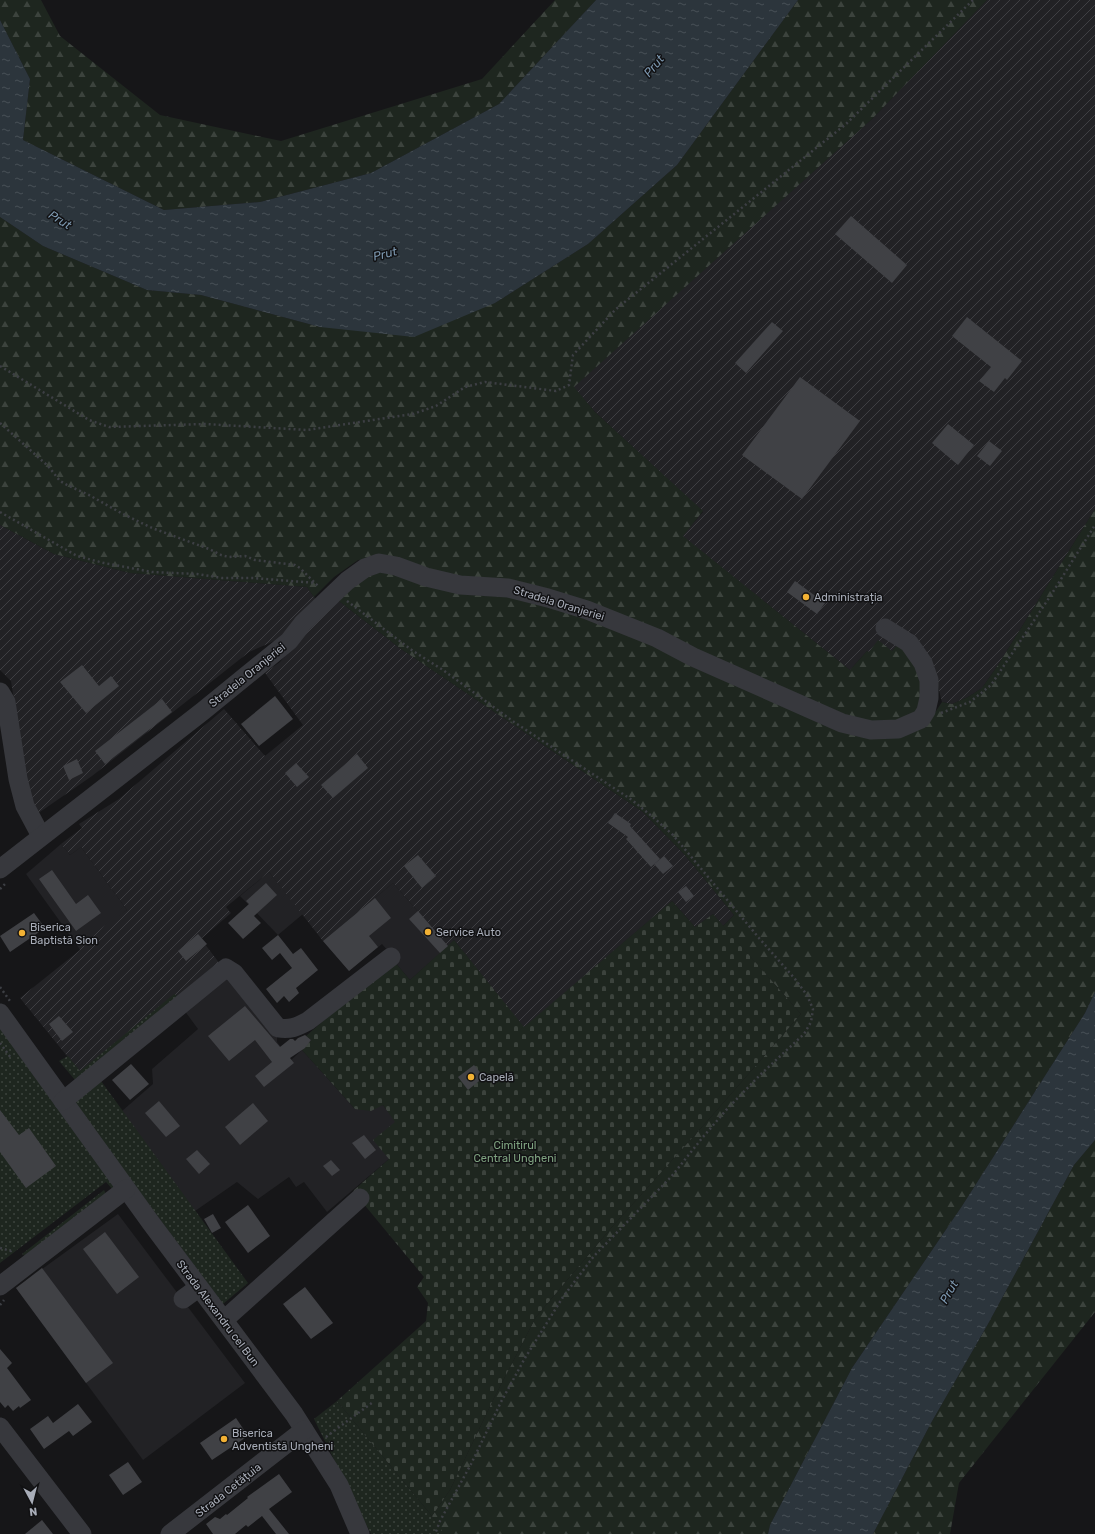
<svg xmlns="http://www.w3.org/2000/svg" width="1095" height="1534" viewBox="0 0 1095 1534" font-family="Rubik,sans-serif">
<defs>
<pattern id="industrial-furrows" width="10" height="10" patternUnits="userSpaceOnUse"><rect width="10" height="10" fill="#222225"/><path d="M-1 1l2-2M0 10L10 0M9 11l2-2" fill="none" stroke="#3f3f43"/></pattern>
<pattern id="green-dots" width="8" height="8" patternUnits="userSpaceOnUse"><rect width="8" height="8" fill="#1e261f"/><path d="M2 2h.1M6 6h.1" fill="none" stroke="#3c433d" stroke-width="1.8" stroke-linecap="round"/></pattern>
<pattern id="forest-firs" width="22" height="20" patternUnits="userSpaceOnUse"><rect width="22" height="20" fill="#1e261f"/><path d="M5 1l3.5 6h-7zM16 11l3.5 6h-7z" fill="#3c433d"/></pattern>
<pattern id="cemetery-stones" width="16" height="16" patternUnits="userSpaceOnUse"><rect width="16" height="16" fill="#1e261f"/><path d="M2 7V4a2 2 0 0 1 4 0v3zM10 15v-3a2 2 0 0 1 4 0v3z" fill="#3c433d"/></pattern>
<pattern id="water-ripples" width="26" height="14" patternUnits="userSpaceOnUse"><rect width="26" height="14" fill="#2c353c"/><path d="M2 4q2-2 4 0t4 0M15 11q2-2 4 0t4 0" fill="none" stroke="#485056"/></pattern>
</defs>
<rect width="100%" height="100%" fill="#161618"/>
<g fill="#222225">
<polygon points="61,844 70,855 81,847 127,910 79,948 26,874"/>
<polygon points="269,872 303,914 278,935 240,896"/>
<polygon points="393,883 448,946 410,980 393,960 389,952 382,944 349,971 323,941"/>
<polygon points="227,974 277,1037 277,1042 291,1060 302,1050 355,1109 383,1105 396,1122 389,1159 327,1212 304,1182 296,1187 289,1177 258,1199 237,1182 195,1211 122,1111 153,1084 152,1069 198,1029 184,1010"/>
<polygon points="118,1214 245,1383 143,1460 16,1288"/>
</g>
<g fill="url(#industrial-furrows)">
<polygon points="987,0 1095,0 1095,509 998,665 982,688 968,697 952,704 942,702 931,658 911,632 892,651 869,652 867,651 850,670 682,536 703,512 595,412 573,387 872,119"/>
<polygon points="0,525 54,554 130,573 307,587 314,597 319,602 286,636 249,652 92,776 37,814 30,802 11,681 0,670"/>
<polygon points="335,598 401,649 643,812 684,854 734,915 723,926 713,914 695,927 672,901 524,1028 454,940 448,946 393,883 323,941 269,872 226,907 231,913 201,939 220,964 180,997 174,995 80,1072 20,998 80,950 79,948 103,927 127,910 81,847 70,855 61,844 82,828 79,824 119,799 224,709 265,756 303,725 265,673 280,662"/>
</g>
<g fill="url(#green-dots)">
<polygon points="174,994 180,997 75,1080 59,1061 68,1056 80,1071"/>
<polygon points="0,1024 119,1186 114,1191 106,1182 0,1263"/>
<polygon points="101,1081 248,1283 223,1304 71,1100"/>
<polygon points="104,1190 106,1194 25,1256 22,1254"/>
<polygon points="337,1401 432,1516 444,1532 443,1534 371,1534 314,1419"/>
</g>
<g fill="url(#forest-firs)">
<polygon points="0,0 41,0 60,36 160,115 281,141 482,79 555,0 596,0 499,104 371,173 260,202 164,210 23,140 30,79 0,20"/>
<polygon points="798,0 987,0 872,119 574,387 595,412 703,511 683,536 850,670 867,651 869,652 878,640 892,651 899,643 924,674 919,714 875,727 667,639 452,579 392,557 358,560 334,577 314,597 307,587 130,573 54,554 0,525 0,217 43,246 147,290 201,295 320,327 495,303 588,244 677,165"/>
<polygon points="1095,509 1095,992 1085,1013 962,1206 852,1368 770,1525 768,1534 443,1534 443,1532 432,1516 450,1490 494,1398 536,1317 612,1227 710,1118 801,1014 723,926 734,915 684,854 643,812 401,649 335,598 366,575 384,570 515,595 582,615 845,730 926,726 942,702 952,704 968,697 982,688 998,665"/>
<polygon points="1095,1140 1095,1312 959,1483 950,1534 873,1534 931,1423 988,1324 1074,1165"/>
</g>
<polygon fill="url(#cemetery-stones)" points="672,901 695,927 713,914 801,1014 710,1118 612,1227 536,1317 494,1398 450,1490 432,1516 337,1401 426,1321 428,1303 417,1287 424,1277 353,1191 389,1159 373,1140 395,1122 383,1105 371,1111 355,1109 302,1050 311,1040 306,1036 393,960 410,980 454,940 524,1027"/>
<g fill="url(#water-ripples)">
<polygon points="596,0 798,0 677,165 588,244 495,303 414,337 320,327 201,295 147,290 43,246 0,217 0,20 30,79 23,140 164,210 260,202 371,173 499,104"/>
<polygon points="1095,992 1095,1140 1074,1165 988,1324 931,1423 873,1534 768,1534 770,1525 852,1368 962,1206 1085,1013"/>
</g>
<g fill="#404145">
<polygon points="851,216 907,265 892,283 835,234"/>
<polygon points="967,317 1022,361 1007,380 1005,378 994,392 979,381 991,367 952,336"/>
<polygon points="772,322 783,331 746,373 735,363"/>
<polygon points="800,377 860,421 802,499 742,455"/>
<polygon points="948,424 974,445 958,465 932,443"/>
<polygon points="989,441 1002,451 990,466 977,456"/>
<polygon points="795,581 825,603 817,614 787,592"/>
<polygon points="82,665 99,686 111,676 119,686 86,713 60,682"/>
<polygon points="275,696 293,719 259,746 241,724"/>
<polygon points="162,699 172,712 105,764 95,751"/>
<polygon points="357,754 368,768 333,798 321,785"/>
<polygon points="77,759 83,773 69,780 63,766"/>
<polygon points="296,763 309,777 297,787 285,773"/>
<polygon points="615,813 631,824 630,826 660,859 651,867 626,839 628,837 608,823"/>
<polygon points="418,855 436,876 422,888 404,866"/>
<polygon points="664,856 673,866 663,874 654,864"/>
<polygon points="52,870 76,904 88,895 101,913 76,931 39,879"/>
<polygon points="266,883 277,895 254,916 261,923 243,939 228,923 249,904 246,901"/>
<polygon points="686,886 694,896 686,902 678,892"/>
<polygon points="375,898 391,918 369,936 378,947 349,971 323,941"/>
<polygon points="418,911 448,946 440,953 409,919"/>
<polygon points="34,913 45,928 10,952 0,936"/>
<polygon points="198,934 207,944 186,961 178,951"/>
<polygon points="278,935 293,954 301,948 318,970 296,988 299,993 289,1002 284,996 277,1003 266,989 292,968 280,953 272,960 262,948"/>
<polygon points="245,1006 280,1047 290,1039 293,1039 295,1041 298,1038 305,1035 311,1040 305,1048 290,1058 294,1063 264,1087 255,1076 272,1062 255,1040 229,1061 208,1036"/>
<polygon points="59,1016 73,1032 62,1041 49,1024"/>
<polygon points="131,1064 149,1084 130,1100 112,1080"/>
<polygon points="474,1065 484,1077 468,1090 458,1077"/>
<polygon points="159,1101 180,1126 166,1137 145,1113"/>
<polygon points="253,1103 268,1121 240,1145 225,1127"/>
<polygon points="0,1110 19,1135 29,1128 56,1166 26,1188 0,1152"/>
<polygon points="364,1135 376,1150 365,1159 352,1143"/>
<polygon points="197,1150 210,1164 199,1174 186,1159"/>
<polygon points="331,1160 340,1170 332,1176 323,1166"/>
<polygon points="248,1205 270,1236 248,1253 225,1222"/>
<polygon points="213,1214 221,1228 212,1233 204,1219"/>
<polygon points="105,1232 139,1277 117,1294 83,1249"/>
<polygon points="42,1268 113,1363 86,1383 16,1288"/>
<polygon points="305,1287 333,1323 311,1339 283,1304"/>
<polygon points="0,1349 12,1363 7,1368 31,1400 20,1408 19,1406 13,1411 8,1405 5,1408 0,1402"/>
<polygon points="78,1404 92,1422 73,1436 69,1431 44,1449 30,1429 48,1416 53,1423"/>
<polygon points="236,1418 248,1436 212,1460 200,1443"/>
<polygon points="128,1462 142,1482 123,1495 109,1475"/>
<polygon points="279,1474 292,1492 269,1509 289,1534 276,1534 262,1516 248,1527 246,1525 235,1534 213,1534 206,1524 215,1517 220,1519 226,1514 227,1515 248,1498 247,1497"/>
<polygon points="42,1520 53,1534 25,1534"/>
</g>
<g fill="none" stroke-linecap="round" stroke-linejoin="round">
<g stroke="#3d3f44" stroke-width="2.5" stroke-dasharray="2 3" stroke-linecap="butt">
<polyline points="0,366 89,420 109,427 205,424 307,430 413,414 436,406 465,387 485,382 556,391 569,385 573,355 616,309 846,124 973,0"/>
<polyline points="0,423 48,466 60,481 67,485 89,495 121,513 152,528 209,549 221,555 229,557 245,556 255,560 295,565 300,568 319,587"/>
<polyline points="0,512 77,556 104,563 152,572 197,574 222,578 253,578 316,583"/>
<polyline points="347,601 413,651 443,670 514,722 632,800 654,818 673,835 759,938 795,979 807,995 813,1009 811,1022 804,1034 761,1074 728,1108 703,1137 671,1177 594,1256 563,1297 525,1358 501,1402 471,1464 440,1521 435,1534"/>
<polyline points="941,713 970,702 991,685 1051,595 1095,525"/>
<polyline points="0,889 5,884"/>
<polyline points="0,987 10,1001"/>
<polyline points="0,1043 11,1058"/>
<polyline points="0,1248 11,1251 14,1249"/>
<polyline points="0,1305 4,1300"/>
<polyline points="326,1437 373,1402"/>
</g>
<g stroke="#37383d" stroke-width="19">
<polyline points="0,692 6,702 18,779 25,806 41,836"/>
<polyline points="0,869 203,711 289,641 303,623 347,581 365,568 379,563 396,566 426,577 460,585 508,588 548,598 587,610 657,638 693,657 842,723 871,730 898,729 921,719 926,711 929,698 929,680 923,663 909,643 885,628"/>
<polyline points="0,1013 151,1223 294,1414 339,1485 360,1534"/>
<path d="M 63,1101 L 226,968 L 234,973 L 278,1028 C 290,1030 297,1027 308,1021 L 391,957"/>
<polyline points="0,1286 126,1189"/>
<polyline points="183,1299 198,1288"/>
<polyline points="224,1320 360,1198"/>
<polyline points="0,1427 82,1534"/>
<polyline points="170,1534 304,1430"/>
</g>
</g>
<g fill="#f2b134" stroke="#111113" stroke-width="1.5">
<circle cx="806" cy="597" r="4"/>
<circle cx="428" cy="932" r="4"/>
<circle cx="22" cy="933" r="4"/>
<circle cx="471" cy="1077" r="4"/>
<circle cx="224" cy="1439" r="4"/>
</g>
<g text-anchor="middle" stroke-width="3" stroke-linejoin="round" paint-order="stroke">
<g font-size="11" fill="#a8adb8" stroke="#111113" text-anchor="start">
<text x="814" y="601">Administrația</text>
<text x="30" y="931">Biserica<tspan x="30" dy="13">Baptistă Sion</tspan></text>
<text x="436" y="936">Service Auto</text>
<text x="479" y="1081">Capelă</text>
<text x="232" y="1437">Biserica<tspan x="232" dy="13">Adventistă Ungheni</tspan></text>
</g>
<g font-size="11" fill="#a8adb8" stroke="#111113">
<text transform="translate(559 603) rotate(17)" y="4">Stradela Oranjeriei</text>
<text transform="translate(247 675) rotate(-39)" y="4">Stradela Oranjeriei</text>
<text transform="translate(218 1313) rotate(53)" y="4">Strada Alexandru cel Bun</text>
<text transform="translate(228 1490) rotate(-38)" y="4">Strada Cetățuia</text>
</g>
<g font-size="11" fill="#7fa381" stroke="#111113">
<text x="515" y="1149">Cimitirul<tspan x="515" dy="13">Central Ungheni</tspan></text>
</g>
<g font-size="12" font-style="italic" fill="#7f9bb3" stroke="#111113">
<text transform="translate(654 66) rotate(-50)" y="4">Prut</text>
<text transform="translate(60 220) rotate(32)" y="4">Prut</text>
<text transform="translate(385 254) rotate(-14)" y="4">Prut</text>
<text transform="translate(949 1292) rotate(-60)" y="4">Prut</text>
</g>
</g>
<g transform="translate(32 1502) rotate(173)" stroke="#111113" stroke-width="3" paint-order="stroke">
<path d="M0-3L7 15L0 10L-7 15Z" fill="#a8adb8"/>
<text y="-6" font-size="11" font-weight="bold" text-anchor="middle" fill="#a8adb8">N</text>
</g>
</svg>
